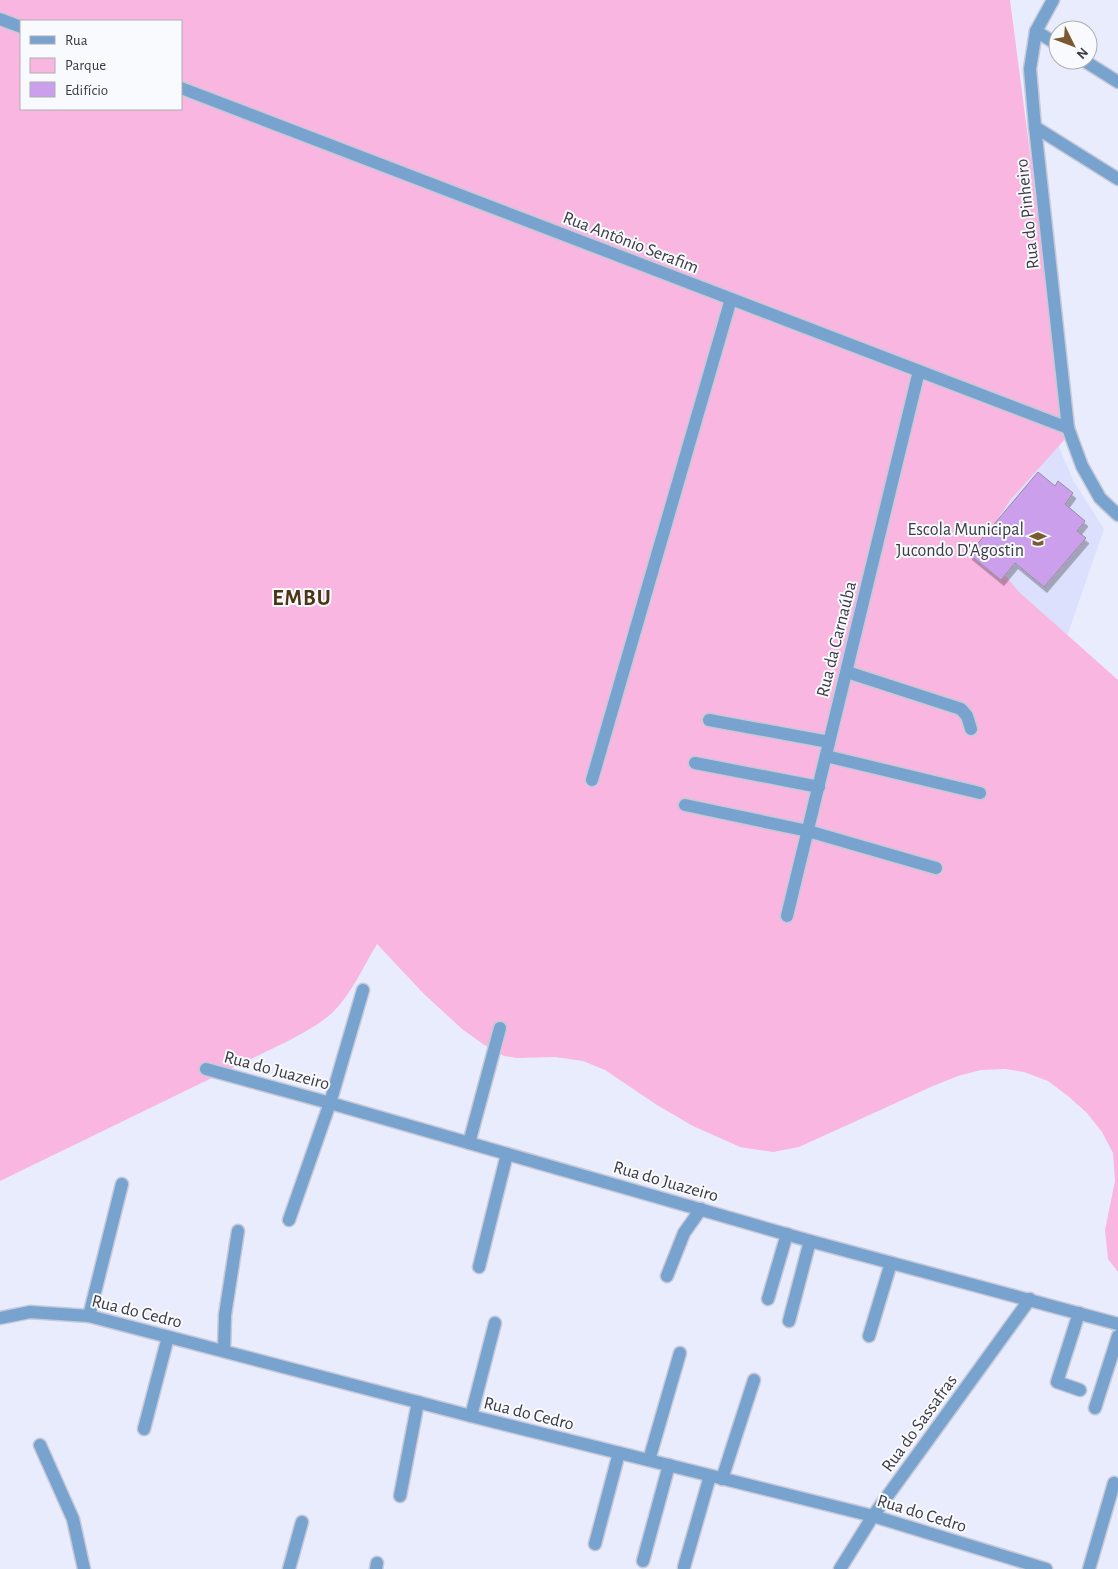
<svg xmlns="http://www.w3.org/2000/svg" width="1118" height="1569" viewBox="0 0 1118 1569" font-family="'Alegreya Sans',sans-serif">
<defs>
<filter id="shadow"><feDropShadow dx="3" dy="5.5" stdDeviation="0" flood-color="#0004"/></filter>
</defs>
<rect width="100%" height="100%" fill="#e9ecfd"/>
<polygon fill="#dce0fc" points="1056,440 1073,480 1104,529 1063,648 969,554"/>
<path fill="#f9b6e1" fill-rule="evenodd" d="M 0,0 L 1010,0 L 1067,437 L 1011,499 L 997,520 L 992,542 L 1003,573 L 1019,592 L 1118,680 L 1118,1272 L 1108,1259 L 1105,1230 L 1115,1181 L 1113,1153 L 1102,1132 L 1087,1113 L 1068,1096 L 1048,1081 L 1024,1072 L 1005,1069 L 981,1070 L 958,1076 L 933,1086 L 799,1147 L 773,1152 L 740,1147 L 693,1126 L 657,1105 L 605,1070 L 583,1061 L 555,1057 L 517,1058 L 504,1056 L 483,1044 L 462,1029 L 424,994 L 377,944 C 363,967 351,995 332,1013 C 320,1024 306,1031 292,1039 L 0,1181 ZM 21,21 L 181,21 L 181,109 L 21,109 Z"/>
<polygon fill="#cc9fec" stroke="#968c9e" filter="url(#shadow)" points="1038,472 1055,486 1058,481 1073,493 1065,504 1085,521 1077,531 1086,538 1044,587 1015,563 1001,580 969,554"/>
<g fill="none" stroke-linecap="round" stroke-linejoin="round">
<g stroke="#c6c9d8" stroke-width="15">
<g id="street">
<polyline points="1053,0 1036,31 1030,69 1035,127 1068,428 1082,466 1100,498 1118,515"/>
<polyline points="0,19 21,27"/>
<polyline points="1036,31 1058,45"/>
<polyline points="1083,60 1118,82"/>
<polyline points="181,88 1068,428"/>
<polyline points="1035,127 1118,179"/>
<polyline points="847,672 961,709 967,716 971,729"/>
<polyline points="709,720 829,742"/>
<polyline points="826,756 980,793"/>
<polyline points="695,763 819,787"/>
<polyline points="592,780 731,299"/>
<polyline points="685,805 808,831 936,868"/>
<polyline points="787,916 919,371"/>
<polyline points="206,1069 330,1103 810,1241 1118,1324"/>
<polyline points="469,1143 500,1028"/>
<polyline points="289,1220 330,1103 363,990"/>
<polyline points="479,1267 507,1154"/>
<polyline points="667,1276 684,1233 701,1209"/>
<polyline points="768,1299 787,1234"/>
<polyline points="1079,1313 1057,1382 1080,1390"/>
<polyline points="89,1316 122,1184"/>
<polyline points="0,1318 30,1312 89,1316 471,1416 873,1516 1046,1569"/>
<polyline points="789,1321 810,1241"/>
<polyline points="869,1336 891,1263"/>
<polyline points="224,1351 225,1315 238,1231"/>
<polyline points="1095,1408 1118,1336"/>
<polyline points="471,1416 495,1323"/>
<polyline points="144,1429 168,1337"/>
<polyline points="40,1445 73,1519 84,1569"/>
<polyline points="649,1460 680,1353"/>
<polyline points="722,1479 754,1380"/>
<polyline points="400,1496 418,1402"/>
<polyline points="595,1544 619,1453"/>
<polyline points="643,1561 669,1465"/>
<polyline points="684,1567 710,1476"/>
<polyline points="289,1569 302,1522"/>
<polyline points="376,1569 377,1563"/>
<polyline points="840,1569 873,1516 1030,1299"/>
<polyline points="1089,1569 1114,1483"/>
</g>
</g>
<use href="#street" stroke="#79a3cf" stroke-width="12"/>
</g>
<defs>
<g id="school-bare" transform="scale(1.35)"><path d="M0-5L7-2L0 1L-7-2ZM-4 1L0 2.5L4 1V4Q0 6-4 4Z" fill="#7a5930" stroke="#f9fafe" stroke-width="2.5" paint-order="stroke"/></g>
</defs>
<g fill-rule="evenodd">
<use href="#school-bare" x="1038" y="539"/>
</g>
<g text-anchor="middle" stroke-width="4" stroke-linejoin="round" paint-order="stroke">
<g font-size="18" fill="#3a3b43" stroke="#f9fafe">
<text transform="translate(1027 214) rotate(-96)" y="6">Rua do Pinheiro</text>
<text transform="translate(631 242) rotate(21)" y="6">Rua Antônio Serafim</text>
<text transform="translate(836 639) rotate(-76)" y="6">Rua da Carnaúba</text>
<text transform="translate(277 1070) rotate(15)" y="6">Rua do Juazeiro</text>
<text transform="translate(666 1181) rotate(16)" y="6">Rua do Juazeiro</text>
<text transform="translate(137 1311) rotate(14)" y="6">Rua do Cedro</text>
<text transform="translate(529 1413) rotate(14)" y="6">Rua do Cedro</text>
<text transform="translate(919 1423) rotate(-54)" y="6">Rua do Sassafras</text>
<text transform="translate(922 1513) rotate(17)" y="6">Rua do Cedro</text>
</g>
<g font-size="18" fill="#3a3b43" stroke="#f9fafe" text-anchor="end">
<text x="1024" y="535">Escola Municipal<tspan x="1024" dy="21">Jucondo D'Agostin</tspan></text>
</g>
<g font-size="22" font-weight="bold" letter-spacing="1" fill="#4d3412" stroke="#f9fafe">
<text x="302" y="605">EMBU</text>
</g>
</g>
<rect x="20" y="20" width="162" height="90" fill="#f9fafe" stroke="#adaeb3"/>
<rect x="30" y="36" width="25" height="8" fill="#79a3cf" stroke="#adaeb3"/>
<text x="65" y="45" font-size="15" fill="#3a3b43">Rua</text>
<rect x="30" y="58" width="25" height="15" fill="#f9b6e1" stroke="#adaeb3"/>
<text x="65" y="70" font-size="15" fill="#3a3b43">Parque</text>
<rect x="30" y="82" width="25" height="15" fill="#cc9fec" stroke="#adaeb3"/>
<text x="65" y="95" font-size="15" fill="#3a3b43">Edifício</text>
<g transform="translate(1073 45) rotate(132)"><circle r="24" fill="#f9fafe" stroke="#adaeb3"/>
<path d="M0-4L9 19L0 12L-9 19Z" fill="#7a5930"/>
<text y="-8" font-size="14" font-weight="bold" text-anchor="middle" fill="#3a3b43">N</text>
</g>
</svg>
